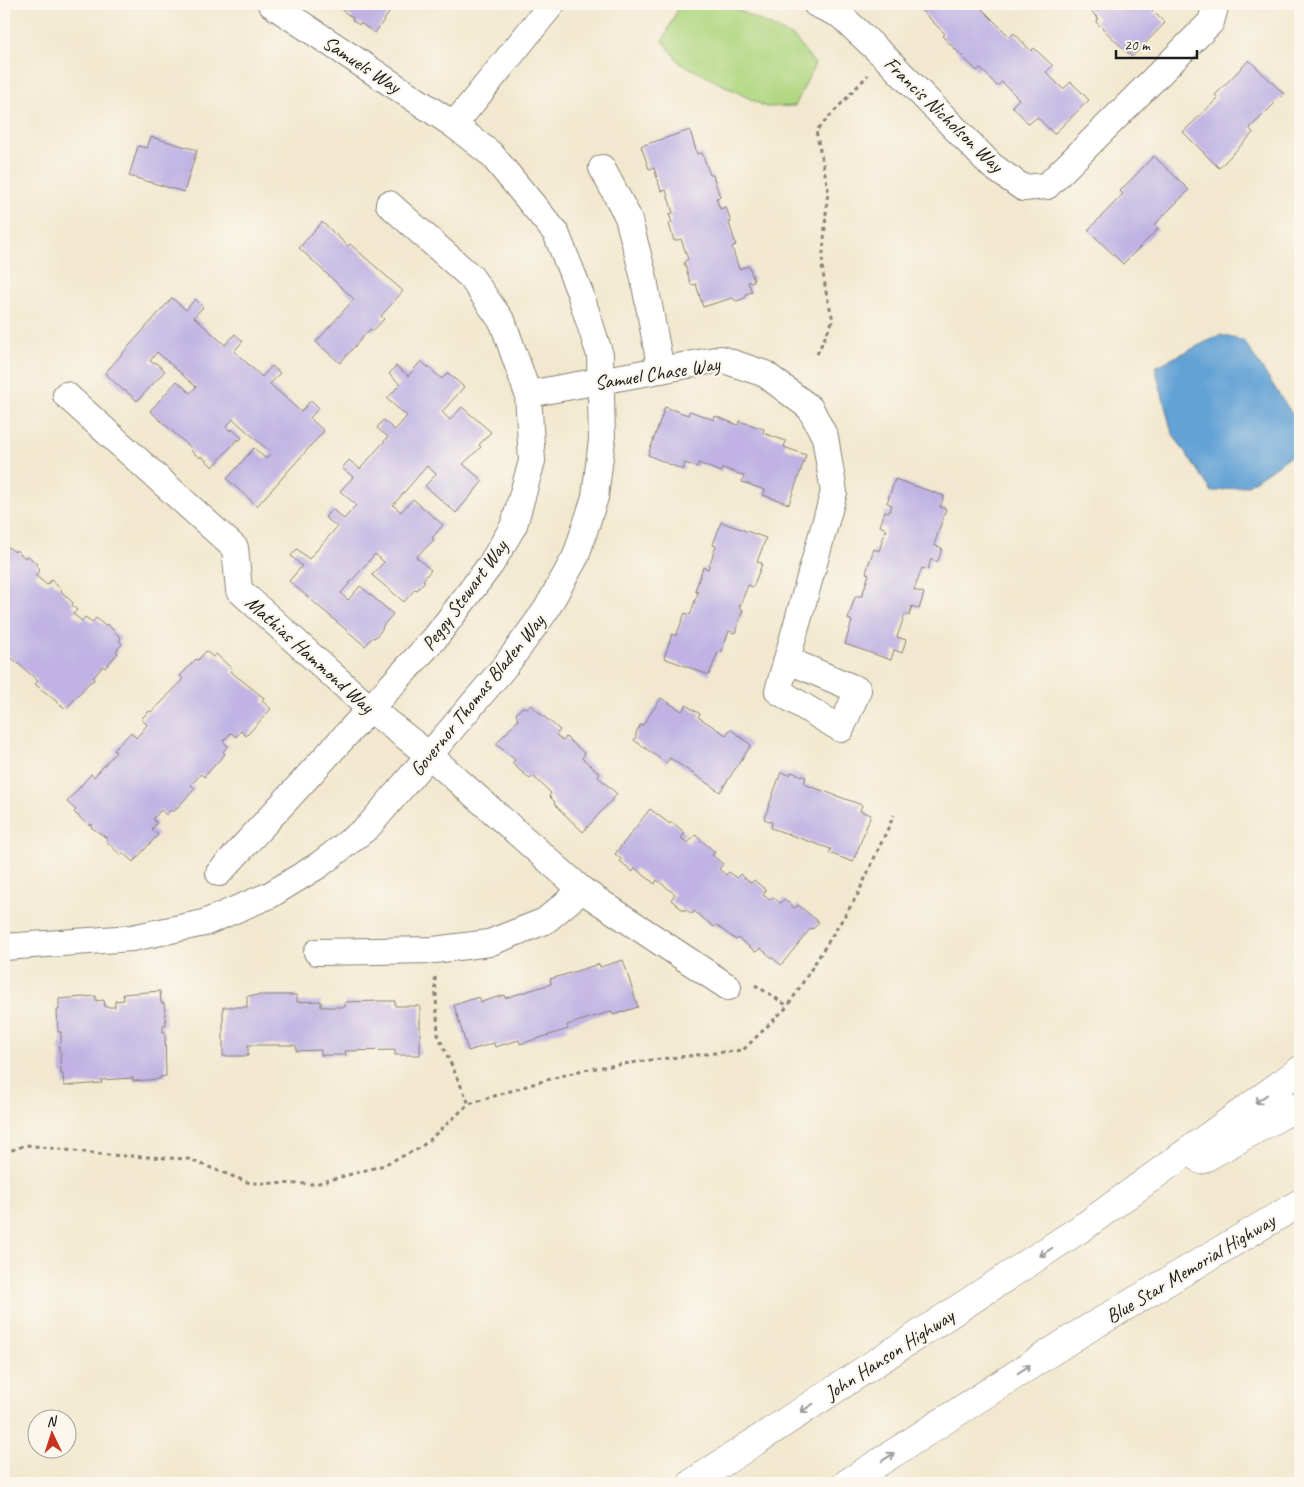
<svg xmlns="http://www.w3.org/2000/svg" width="1304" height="1487" viewBox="0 0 1304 1487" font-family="Caveat,sans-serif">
<rect width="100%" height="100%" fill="#fbf7ec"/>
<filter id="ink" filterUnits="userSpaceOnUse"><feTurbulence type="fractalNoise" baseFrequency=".02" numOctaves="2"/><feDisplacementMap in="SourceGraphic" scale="10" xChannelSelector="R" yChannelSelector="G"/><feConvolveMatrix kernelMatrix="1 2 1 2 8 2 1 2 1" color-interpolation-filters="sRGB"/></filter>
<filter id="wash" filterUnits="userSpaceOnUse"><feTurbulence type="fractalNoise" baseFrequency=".0096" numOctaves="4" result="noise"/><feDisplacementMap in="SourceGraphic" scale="20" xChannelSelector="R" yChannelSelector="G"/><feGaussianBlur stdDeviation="1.12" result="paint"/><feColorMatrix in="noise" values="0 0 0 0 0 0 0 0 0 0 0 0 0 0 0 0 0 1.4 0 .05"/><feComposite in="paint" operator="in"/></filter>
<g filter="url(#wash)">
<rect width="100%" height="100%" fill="#f2e8cf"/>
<polygon fill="#b0d781" stroke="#667a4e" points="680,4 725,4 794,37 815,64 795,106 766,107 680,63 663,41"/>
<polygon fill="#63a2d5" stroke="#405f78" points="1220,335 1244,341 1300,426 1300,433 1295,453 1248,485 1212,492 1172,433 1155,367"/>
<g id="blocks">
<g fill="#c0b3e3">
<polygon points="341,4 389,4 385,10 389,13 375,33 360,23 359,25 352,20 353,18 339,8"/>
<polygon points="915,4 977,4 1010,37 1014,33 1031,51 1034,48 1036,50 1053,66 1046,72 1063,89 1071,82 1089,100 1054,134 1037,117 1029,124 1012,106 1019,99 1002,82 997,86 980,68 977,71 942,36 945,34"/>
<polygon points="1084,4 1146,4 1165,23 1132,57 1096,22 1098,18"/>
<polygon points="1249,60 1284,94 1251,127 1250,129 1253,133 1219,168 1183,132 1218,98 1215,95"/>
<polygon points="690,130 697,154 702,153 710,175 713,175 720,197 716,198 720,209 726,207 731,222 729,223 736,245 732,247 739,269 749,266 754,281 748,282 752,292 746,294 745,298 737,301 732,298 703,307 696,284 691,285 684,262 688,259 681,239 674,241 669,224 672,223 669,214 673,213 666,190 661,191 654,168 649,169 641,146"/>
<polygon points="151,137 197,150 184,192 129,176 138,146 147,148"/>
<polygon points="1154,156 1189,190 1154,225 1158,229 1123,264 1088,230 1123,194 1120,191"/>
<polygon points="322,222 348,246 350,244 403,291 381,316 384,319 373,331 370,329 340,363 316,342 354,299 299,248"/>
<polygon points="172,298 186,310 195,299 203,307 194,317 225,345 235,334 243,341 234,351 262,377 272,366 280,373 270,384 301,412 311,400 319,408 310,418 324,431 257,506 227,479 254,448 266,459 271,453 233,419 226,427 230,431 232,429 242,438 239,441 238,439 213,467 201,456 200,458 191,451 192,449 150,411 177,381 190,393 196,387 157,352 150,361 153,363 155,362 165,371 137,401 125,390 124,391 105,373"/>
<polygon points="421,361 442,379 448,373 464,387 442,412 450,420 462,407 491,432 479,445 481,447 463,464 483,481 456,513 425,486 436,474 427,466 393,505 401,512 413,499 443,525 432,538 434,540 416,557 431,570 423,580 425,581 417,590 415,589 404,602 372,575 384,562 375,554 341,593 348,600 360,586 393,614 382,627 383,628 376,637 374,638 373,637 365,646 289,581 302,566 291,556 297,549 309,559 337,527 325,517 332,509 344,519 356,505 340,491 353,477 342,468 349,460 360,469 388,437 377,428 383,420 395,430 407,416 387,399 400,384 389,374 396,366 408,376"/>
<polygon points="665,407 688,415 690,411 714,420 715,416 738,425 740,421 742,422 764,429 763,433 786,441 784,447 806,455 789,504 763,495 765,490 742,482 744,476 726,469 723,468 721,472 698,463 697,467 685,463 683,470 648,455"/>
<polygon points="895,479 944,496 940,507 946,509 934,545 942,548 939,558 937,562 931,559 928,570 922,568 914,590 924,593 919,609 912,606 909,616 905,614 897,637 906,640 902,653 894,650 891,660 845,644 852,621 848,619 854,600 856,596 862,596 869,574 866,573 870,560 874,549 879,551 886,529 880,526 885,511 889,512 891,508 892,505 887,503"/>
<polygon points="721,522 766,538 757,562 762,563 761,567 753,587 748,585 739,608 743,610 735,633 729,631 721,653 718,652 709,675 664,658 672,634 676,636 685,613 690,615 698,592 695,591 703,567 708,569 716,546 713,545"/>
<polygon points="8,547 15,552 16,550 25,558 27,555 37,564 36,566 40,570 35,575 47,585 51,580 62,590 61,591 73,603 72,605 77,610 73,614 82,621 85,617 92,622 96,618 105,626 107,624 121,638 119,641 122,644 116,651 118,653 105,668 103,666 94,677 94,680 89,683 66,709 35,684 38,681 4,651 4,552"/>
<polygon points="206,651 213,657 216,654 232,669 230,671 264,698 262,701 271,709 246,736 241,731 236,737 231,733 223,741 228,746 223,752 225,754 204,777 201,774 191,785 195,789 173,812 171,810 166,815 161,810 153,819 157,823 152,829 158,835 133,862 123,853 121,855 106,841 108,839 91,827 93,825 91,824 89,826 74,812 76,810 67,802 91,774 94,777 116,752 114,750 131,732 136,738 147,725 141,719 149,711 151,712 161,703 183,679 180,676 196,659 198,660"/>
<polygon points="661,698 682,711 686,705 700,714 698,717 726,735 730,729 751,745 720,792 670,758 666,763 634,740 636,737 636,733 640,725 643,725"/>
<polygon points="530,705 560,730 556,735 563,741 566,737 585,754 582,758 600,774 598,777 617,794 583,832 554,804 555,802 549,796 551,793 533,776 530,779 514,765 512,763 515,760 496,744 518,720 516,714 522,707 527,708"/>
<polygon points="781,772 790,775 791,772 806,777 804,784 862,805 860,811 871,815 853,862 829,853 831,849 771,828 772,822 764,819"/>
<polygon points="650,809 670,824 672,822 685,833 681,838 688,843 695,835 715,852 712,855 723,864 719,869 726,875 729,872 737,878 740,874 751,883 754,880 766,890 763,895 770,900 773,897 780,903 784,899 795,908 798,905 819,922 813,929 811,928 781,965 760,948 756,952 738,938 736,940 716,925 714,927 694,911 692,914 685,909 684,911 671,900 675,894 657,880 655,884 635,868 633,872 620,861 621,859 615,854"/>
<polygon points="623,960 638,1007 613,1015 612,1011 567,1025 568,1029 520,1044 519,1040 495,1047 494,1043 468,1051 454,1005 479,997 481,1002 504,995 505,998 551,984 550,979 567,974 599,964 600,967"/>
<polygon points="160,991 161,1003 164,1003 166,1025 163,1025 163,1032 165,1032 166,1076 160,1077 160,1079 133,1081 133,1078 101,1080 102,1083 64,1086 63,1074 61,1074 60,1054 62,1054 59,1051 59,1045 61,1043 61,1032 58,1032 57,1010 59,1010 59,999 96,996 96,1001 104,1000 105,1007 115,1007 115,1001 124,1000 123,994"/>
<polygon points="264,995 297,995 297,1002 321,1001 321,1007 345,1007 345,1002 380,1001 395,1001 395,1006 420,1006 420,1055 395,1055 395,1050 345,1051 346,1055 321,1055 321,1050 296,1051 296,1045 248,1045 248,1056 223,1056 223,1007 247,1007 247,996"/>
</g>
</g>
</g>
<g filter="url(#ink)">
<use href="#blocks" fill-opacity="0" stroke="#878276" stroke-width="1"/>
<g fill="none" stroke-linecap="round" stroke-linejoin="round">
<g stroke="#878276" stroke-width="28">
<g id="street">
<polyline points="816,4 840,15 885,57 992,166 1023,188 1047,186 1211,22 1216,4"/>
<polyline points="454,125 552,4"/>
<polyline points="602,168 628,217 643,274 661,370"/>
<polyline points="528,394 721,359 765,374 810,408 825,437 834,492 778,691 841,729 858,690 787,660"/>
<polyline points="66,395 235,548 239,590 370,709 429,755 582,890 728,987"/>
<polyline points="219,873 435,638 491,564 514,525 532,461 528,394 503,323 471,277 389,204"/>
<polyline points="4,947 132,938 204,923 270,895 319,865 368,827 506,665 546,610 576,556 595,497 602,440 600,355 580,293 556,233 491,154 454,125 271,4"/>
<polyline points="317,952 434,950 489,943 545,921 582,890"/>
</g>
</g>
<g stroke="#878276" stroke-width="29">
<g id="highway">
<polyline points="1201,1160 1300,1105"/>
<polyline points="692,1483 1086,1225 1300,1070"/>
<polyline points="847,1483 1079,1334 1300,1203"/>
</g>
</g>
<g stroke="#878276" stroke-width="3" stroke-dasharray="4 4" stroke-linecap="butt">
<polyline points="817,354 833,320 826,292 822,266 828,188 816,131 868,75"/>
<polyline points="435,977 438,1035 469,1104"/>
<polyline points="755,985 788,1006"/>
<polyline points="4,1153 26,1145 108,1155 188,1159 250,1183 315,1184 381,1166 420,1148 469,1104 536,1083 583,1070 651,1060 743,1050 788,1006 857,896 894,815"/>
</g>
<use href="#street" stroke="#fff" stroke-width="26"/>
<use href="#highway" stroke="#fff" stroke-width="28"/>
</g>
<defs><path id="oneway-shaft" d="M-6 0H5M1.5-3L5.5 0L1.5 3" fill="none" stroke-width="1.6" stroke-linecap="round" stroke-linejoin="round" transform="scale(1.25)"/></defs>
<g stroke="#999">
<use href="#oneway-shaft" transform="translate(1261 1099) rotate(144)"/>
<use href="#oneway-shaft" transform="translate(1046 1252) rotate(147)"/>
<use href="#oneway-shaft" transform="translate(1024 1369) rotate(-33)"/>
<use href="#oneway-shaft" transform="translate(807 1408) rotate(147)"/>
<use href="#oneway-shaft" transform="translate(888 1457) rotate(-33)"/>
</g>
</g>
<g text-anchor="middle" stroke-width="4.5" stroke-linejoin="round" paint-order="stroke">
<g font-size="20" fill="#1c1c1c" stroke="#fbf7ec">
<text transform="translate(362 64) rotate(33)" y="7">Samuels Way</text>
<text transform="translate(944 114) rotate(44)" y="7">Francis Nicholson Way</text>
<text transform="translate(657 373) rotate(-9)" y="7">Samuel Chase Way</text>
<text transform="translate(464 595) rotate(-54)" y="7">Peggy Stewart Way</text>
<text transform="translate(310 654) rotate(42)" y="7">Mathias Hammond Way</text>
<text transform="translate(477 695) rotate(-51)" y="7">Governor Thomas Bladen Way</text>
<text transform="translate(1190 1268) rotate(-31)" y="7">Blue Star Memorial Highway</text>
<text transform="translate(889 1354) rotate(-33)" y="7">John Hanson Highway</text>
</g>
</g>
<rect width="1304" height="1487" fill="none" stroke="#fbf7ec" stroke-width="20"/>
<g transform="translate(52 1434) rotate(356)"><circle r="24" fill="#fbf7ec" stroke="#a29f99"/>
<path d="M0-4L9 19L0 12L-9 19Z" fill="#c8321e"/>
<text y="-8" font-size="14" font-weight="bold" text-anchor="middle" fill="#1c1c1c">N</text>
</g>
<path d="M1116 50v8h81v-8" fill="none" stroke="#1c1c1c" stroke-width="2.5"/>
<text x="1124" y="50" font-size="15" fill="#1c1c1c" stroke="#fbf7ec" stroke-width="4" paint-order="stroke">20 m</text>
</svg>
